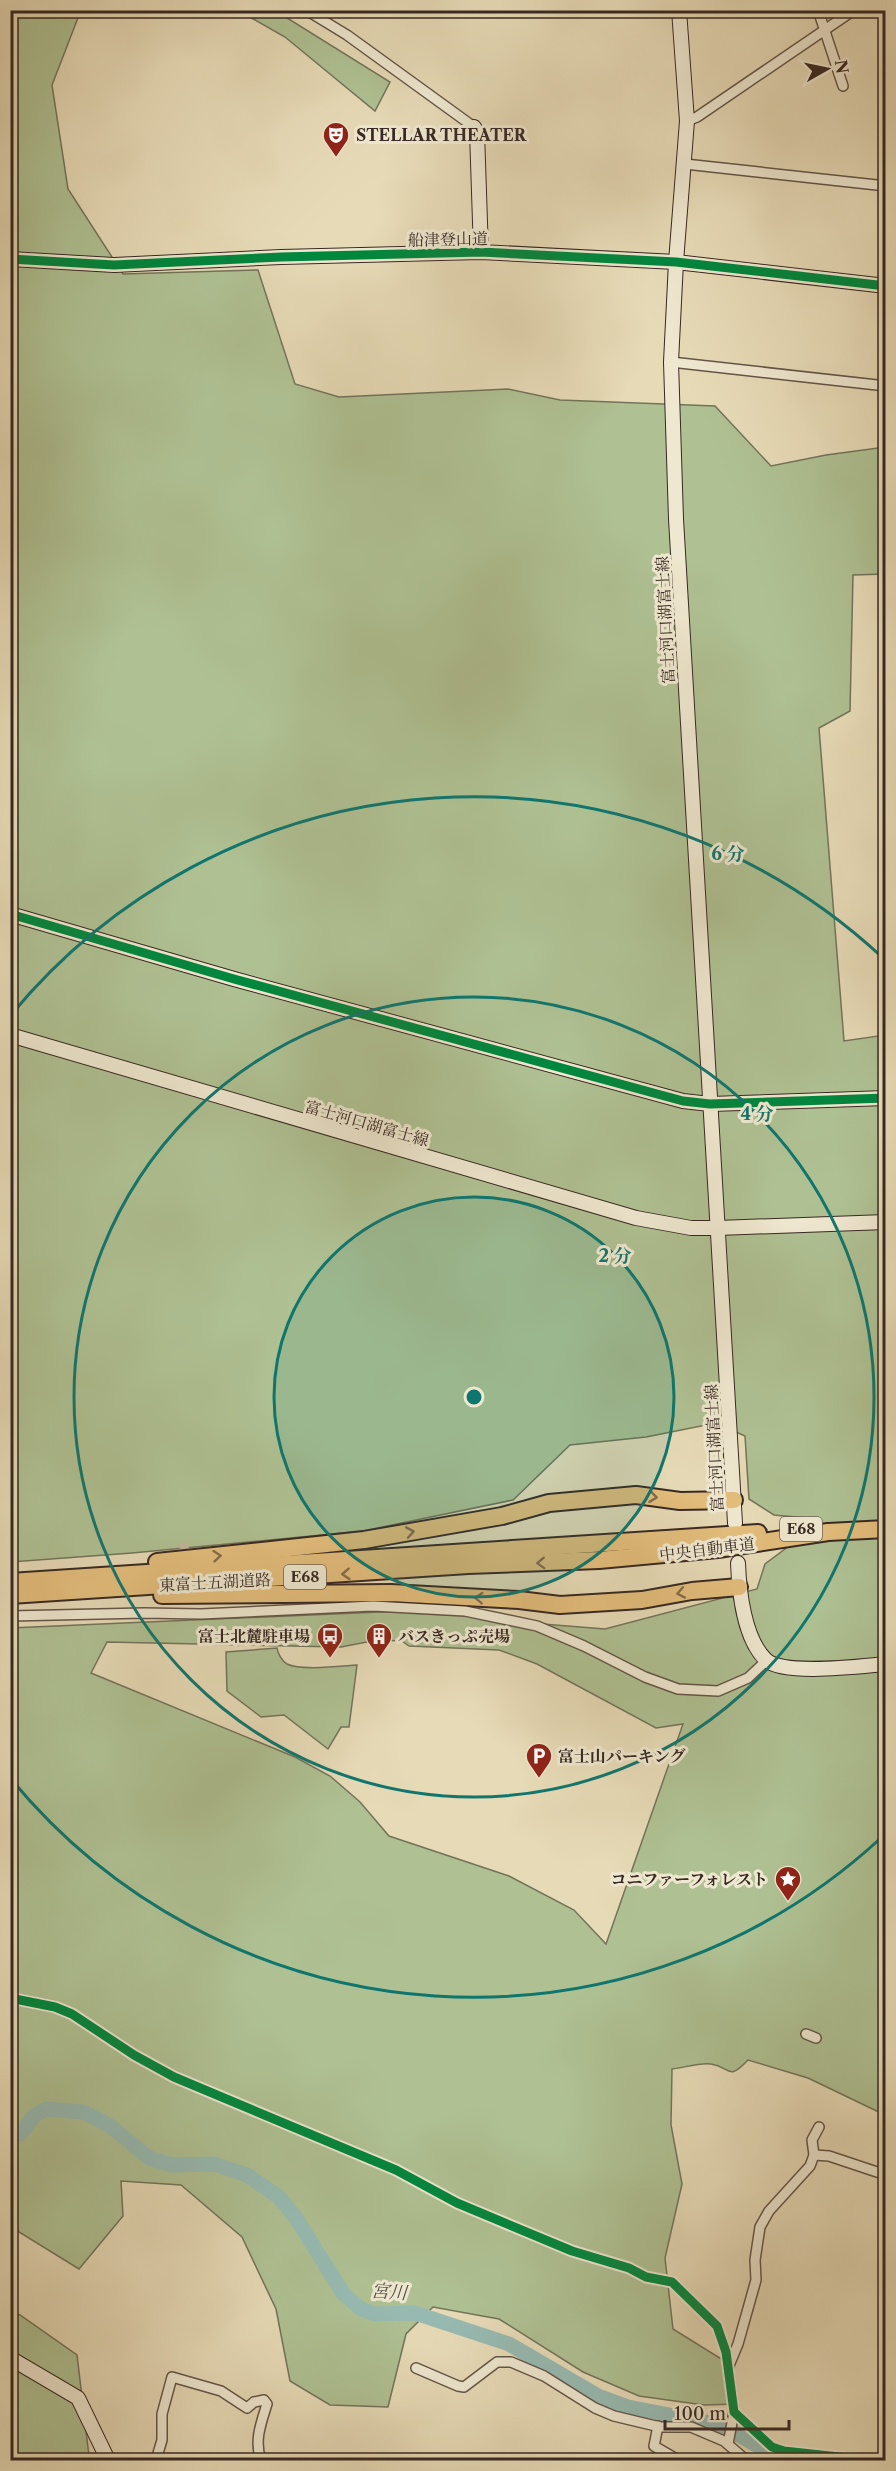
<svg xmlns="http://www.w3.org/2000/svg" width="896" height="2471" viewBox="0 0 896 2471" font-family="'Libre Caslon Text','Noto Serif JP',serif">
<rect width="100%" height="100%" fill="#e7dbb7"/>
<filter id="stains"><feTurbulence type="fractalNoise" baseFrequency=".00333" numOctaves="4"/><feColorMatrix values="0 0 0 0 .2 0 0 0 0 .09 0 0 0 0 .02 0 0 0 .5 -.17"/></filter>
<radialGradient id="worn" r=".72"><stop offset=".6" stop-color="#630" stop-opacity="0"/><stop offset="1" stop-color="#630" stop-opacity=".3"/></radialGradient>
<g fill="#afc193" stroke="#73745a" stroke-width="1.5" fill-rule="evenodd">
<path d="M 81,10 L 52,85 L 68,189 L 123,274 L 258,270 L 295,384 L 339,397 L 508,389 L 560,400 L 715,406 L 771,466 L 826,455 L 885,447 L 885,574 L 853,575 L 850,711 L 819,728 L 844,1041 L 885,1035 L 885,2115 L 808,2078 L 748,2060 C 727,2082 731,2067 711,2064 C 700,2062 683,2068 672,2069 L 671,2125 L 682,2184 L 665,2258 L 673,2329 L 731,2365 L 737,2404 L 704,2405 L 639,2396 L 583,2372 L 499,2319 L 433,2307 L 406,2334 L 388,2407 L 330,2405 L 290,2381 L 276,2309 L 242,2237 L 181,2185 L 121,2181 L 123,2216 L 79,2269 L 19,2232 L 10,2208 L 10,1628 L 425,1610 L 506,1621 L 605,1629 L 757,1589 L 765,1564 L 801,1537 L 805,1518 L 774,1515 L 749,1499 L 745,1436 L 716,1423 L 646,1437 L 570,1445 L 513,1500 L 363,1531 L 132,1553 L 11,1562 L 10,11 ZM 377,1640 L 402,1641 L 409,1646 L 499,1650 L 537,1664 L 656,1728 L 683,1724 L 606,1944 L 574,1910 L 509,1876 L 389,1836 L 360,1802 L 330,1776 L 295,1757 L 91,1673 L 107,1642 L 341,1647 Z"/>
<polygon points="239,11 276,11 390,82 375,111 285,37"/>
<path d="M 277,1648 C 278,1654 282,1661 287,1664 C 301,1671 341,1666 357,1665 L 349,1727 L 341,1727 L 328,1749 L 284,1715 L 261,1717 L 227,1691 L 226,1652 Z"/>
<polygon points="11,2312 20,2315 77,2355 89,2456 92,2460 11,2460"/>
</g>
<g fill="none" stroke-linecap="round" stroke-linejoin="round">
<polyline stroke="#718078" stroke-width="2" points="883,43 886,51"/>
<polyline stroke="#97bbb2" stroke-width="15" points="10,2136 20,2134 35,2115 46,2109 83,2112 109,2125 149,2158 172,2165 214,2164 247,2175 279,2197 296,2218 343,2293 361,2309 375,2314 415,2313 509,2344 598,2396 628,2407 721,2425 779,2458 790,2460"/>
<polyline stroke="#c4b799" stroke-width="9" stroke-dasharray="9 4.5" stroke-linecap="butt" points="184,1543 185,1562"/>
<g stroke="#635547" stroke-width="12">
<g id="street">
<polyline points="306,10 347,35 474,127"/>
<polyline points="818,10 843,86"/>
<polyline points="687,121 697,117 854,10"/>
<polyline points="685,164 886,186"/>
<polyline points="671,362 886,386"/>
<polyline points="10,1616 144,1613 201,1614 373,1606 465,1611 537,1626 584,1646 645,1677 678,1689 718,1691 748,1678 766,1661"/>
<polyline points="10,1998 55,2007 72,2014 134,2055 174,2077 396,2170 457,2203 572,2251 629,2268 646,2277 672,2282 717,2326 726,2352 734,2412 772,2447 784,2451 867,2460"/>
<polyline points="806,2034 816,2038"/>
<polyline points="814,2155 829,2156 886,2175"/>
<polyline points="416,2368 458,2386 464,2387 497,2362 511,2362 544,2376 595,2408 614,2416 660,2427 691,2427 724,2441 746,2460"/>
<polyline points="728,2368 738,2344 756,2280 755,2260 760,2227 769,2211 810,2166 814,2155 812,2140 819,2127"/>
<polyline points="658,2426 654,2446 678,2460"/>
<polyline points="728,2444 734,2412"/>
<path d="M 156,2460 L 162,2440 L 162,2414 L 172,2377 L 221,2391 L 247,2408 L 254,2402 L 264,2400 L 267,2404 C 261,2423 254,2441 261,2460"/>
</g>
</g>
<g stroke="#372822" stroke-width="16">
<g id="secondary">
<polyline points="679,10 687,121 676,262 671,362 676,519 735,1523"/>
<polyline points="474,127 477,132 481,252"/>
<polyline points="10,259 114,265 281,257 481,252 676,262 886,286"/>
<polyline points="10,914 234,979 683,1101 710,1104 886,1098"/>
<polyline points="10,1035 636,1218 691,1228 718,1228 886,1222"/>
<path d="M 738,1563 C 739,1591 744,1639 766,1660 C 784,1676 861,1666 886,1664"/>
<polyline points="10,2358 78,2398 108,2460"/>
</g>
</g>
<g stroke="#372822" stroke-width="20">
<g id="highway">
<polyline points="157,1562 364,1540 502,1516 549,1503 636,1495 680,1501 734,1500"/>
<polyline points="10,1582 758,1533"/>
<polyline points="10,1595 468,1565 599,1560 718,1549 828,1532 886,1529"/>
<polyline points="162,1595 391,1593 519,1600 560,1605 642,1600 692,1591 739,1587"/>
</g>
</g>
<use href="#street" stroke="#efe8d0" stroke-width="9"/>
<use href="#secondary" stroke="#efe8d0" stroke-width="14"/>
<use href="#highway" stroke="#e4be7c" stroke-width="16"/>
<g stroke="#efe8d0" stroke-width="13">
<g id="cycleway">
<polyline points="10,259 114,265 281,257 481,252 676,262 886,286"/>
<polyline points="10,914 234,979 683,1101 710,1104 886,1098"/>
<polyline points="10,1998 55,2007 72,2014 134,2055 174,2077 396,2170 457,2203 572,2251 629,2268 646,2277 672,2282 717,2326 726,2352 734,2412 772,2447 784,2451 867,2460"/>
</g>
</g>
<use href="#cycleway" stroke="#00873e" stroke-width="9"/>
</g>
<defs><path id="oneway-chevron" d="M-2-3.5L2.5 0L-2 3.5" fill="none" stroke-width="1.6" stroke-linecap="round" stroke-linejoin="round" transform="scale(1.5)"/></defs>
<g stroke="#856c4a">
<use href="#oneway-chevron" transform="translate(653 1497) rotate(7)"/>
<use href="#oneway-chevron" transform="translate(410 1532) rotate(-10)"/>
<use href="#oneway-chevron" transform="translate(217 1556) rotate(-5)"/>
<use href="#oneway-chevron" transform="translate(541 1563) rotate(178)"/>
<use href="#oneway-chevron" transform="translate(346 1574) rotate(176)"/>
<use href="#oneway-chevron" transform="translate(681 1593) rotate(169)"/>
<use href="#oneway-chevron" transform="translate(479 1598) rotate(-177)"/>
</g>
<circle cx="474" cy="1397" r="200" fill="#0f766e" fill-opacity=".12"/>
<g fill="none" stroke="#0f766e" stroke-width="3">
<circle cx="474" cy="1397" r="200"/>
<circle cx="474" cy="1397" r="400"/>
<path d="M883 1836A600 600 0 0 1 11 1779M11 1015A600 600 0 0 1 883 958"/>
</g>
<defs>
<g id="theatre-pin" transform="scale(1.35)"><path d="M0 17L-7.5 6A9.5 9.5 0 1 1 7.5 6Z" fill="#8f2418" stroke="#efe8d0"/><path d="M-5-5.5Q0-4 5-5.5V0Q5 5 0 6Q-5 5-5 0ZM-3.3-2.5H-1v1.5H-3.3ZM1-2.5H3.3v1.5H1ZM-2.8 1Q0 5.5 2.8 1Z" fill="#fff"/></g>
<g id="bus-pin" transform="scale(1.35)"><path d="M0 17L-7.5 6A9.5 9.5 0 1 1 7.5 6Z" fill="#8f2418" stroke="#efe8d0"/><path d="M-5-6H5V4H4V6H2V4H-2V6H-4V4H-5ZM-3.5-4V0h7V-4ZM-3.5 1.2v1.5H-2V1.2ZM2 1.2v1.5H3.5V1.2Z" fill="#fff"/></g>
<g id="building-pin" transform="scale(1.35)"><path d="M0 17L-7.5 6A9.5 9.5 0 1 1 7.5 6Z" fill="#8f2418" stroke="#efe8d0"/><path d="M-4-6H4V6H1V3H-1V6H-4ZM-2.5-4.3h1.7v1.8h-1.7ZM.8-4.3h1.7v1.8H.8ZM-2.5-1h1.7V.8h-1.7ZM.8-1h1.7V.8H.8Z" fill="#fff"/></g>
<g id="parking-pin" transform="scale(1.35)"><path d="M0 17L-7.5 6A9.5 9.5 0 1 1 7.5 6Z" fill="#8f2418" stroke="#efe8d0"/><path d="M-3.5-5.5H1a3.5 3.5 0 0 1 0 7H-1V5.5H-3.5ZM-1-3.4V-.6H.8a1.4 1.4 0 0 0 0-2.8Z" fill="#fff"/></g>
<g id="sight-pin" transform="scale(1.35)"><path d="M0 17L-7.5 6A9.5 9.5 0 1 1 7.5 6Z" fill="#8f2418" stroke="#efe8d0"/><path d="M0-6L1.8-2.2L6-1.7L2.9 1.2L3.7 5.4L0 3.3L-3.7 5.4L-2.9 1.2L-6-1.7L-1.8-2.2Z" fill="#fff"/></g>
</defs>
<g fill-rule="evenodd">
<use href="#theatre-pin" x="336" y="135"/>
<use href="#bus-pin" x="330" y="1636"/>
<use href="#building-pin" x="379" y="1636"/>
<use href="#parking-pin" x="539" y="1756"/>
<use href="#sight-pin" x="788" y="1879"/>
</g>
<g text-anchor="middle" stroke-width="6" stroke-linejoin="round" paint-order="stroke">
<g fill="#efe8d0" stroke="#6e6256" stroke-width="1.5">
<rect x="780" y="1517" width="42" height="24" rx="4.5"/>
<rect x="284" y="1565" width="42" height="24" rx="4.5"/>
</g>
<g font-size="15" font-weight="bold" fill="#372822">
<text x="801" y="1534">E68</text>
<text x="305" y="1582">E68</text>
</g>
<g font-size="16" font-weight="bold" fill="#372822" stroke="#efe8d0" text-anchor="start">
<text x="356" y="141">STELLAR THEATER</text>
<text x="310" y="1642" text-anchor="end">富士北麓駐車場</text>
<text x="398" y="1642">バスきっぷ売場</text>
<text x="558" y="1762">富士山パーキング</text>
<text x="768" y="1885" text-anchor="end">コニファーフォレスト</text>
</g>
<g font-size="16" fill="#372822" stroke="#efe8d0">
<text transform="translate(448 239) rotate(-1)" y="6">船津登山道</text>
<text transform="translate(665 620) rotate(-93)" y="6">富士河口湖富士線</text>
<text transform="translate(367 1123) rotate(16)" y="6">富士河口湖富士線</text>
<text transform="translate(714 1448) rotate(-93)" y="6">富士河口湖富士線</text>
<text transform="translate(707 1549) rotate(-7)" y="6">中央自動車道</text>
<text transform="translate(215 1582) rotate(-3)" y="6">東富士五湖道路</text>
</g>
<g font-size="18" font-style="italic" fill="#4f4d46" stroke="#efe8d0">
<text transform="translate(389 2292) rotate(4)" y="6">宮川</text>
</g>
</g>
<circle cx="474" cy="1397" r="9" fill="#0f766e" stroke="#efe8d0" stroke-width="3"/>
<g font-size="18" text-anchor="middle" font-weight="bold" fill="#0f766e" stroke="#efe8d0" stroke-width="6" stroke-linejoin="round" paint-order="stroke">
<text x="728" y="860">6 分</text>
<text x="757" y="1120">4 分</text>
<text x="615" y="1262">2 分</text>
</g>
<rect width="896" height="2471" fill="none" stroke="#e7dbb7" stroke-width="36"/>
<rect x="12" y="12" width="872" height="2447" fill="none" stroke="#372822" stroke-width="3"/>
<rect x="18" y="18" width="860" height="2435" fill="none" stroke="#372822" stroke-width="1.5"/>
<g transform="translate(827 69) rotate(81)" stroke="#efe8d0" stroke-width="4.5" paint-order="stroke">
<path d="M0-4.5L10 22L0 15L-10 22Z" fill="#372822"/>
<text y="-9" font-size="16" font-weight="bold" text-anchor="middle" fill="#372822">N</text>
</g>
<path d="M665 2420v9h124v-9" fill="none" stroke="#372822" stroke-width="3"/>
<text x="674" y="2420" font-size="18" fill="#372822" stroke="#efe8d0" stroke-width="4.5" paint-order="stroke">100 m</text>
<rect width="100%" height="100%" filter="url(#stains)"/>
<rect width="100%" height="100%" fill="url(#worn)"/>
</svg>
